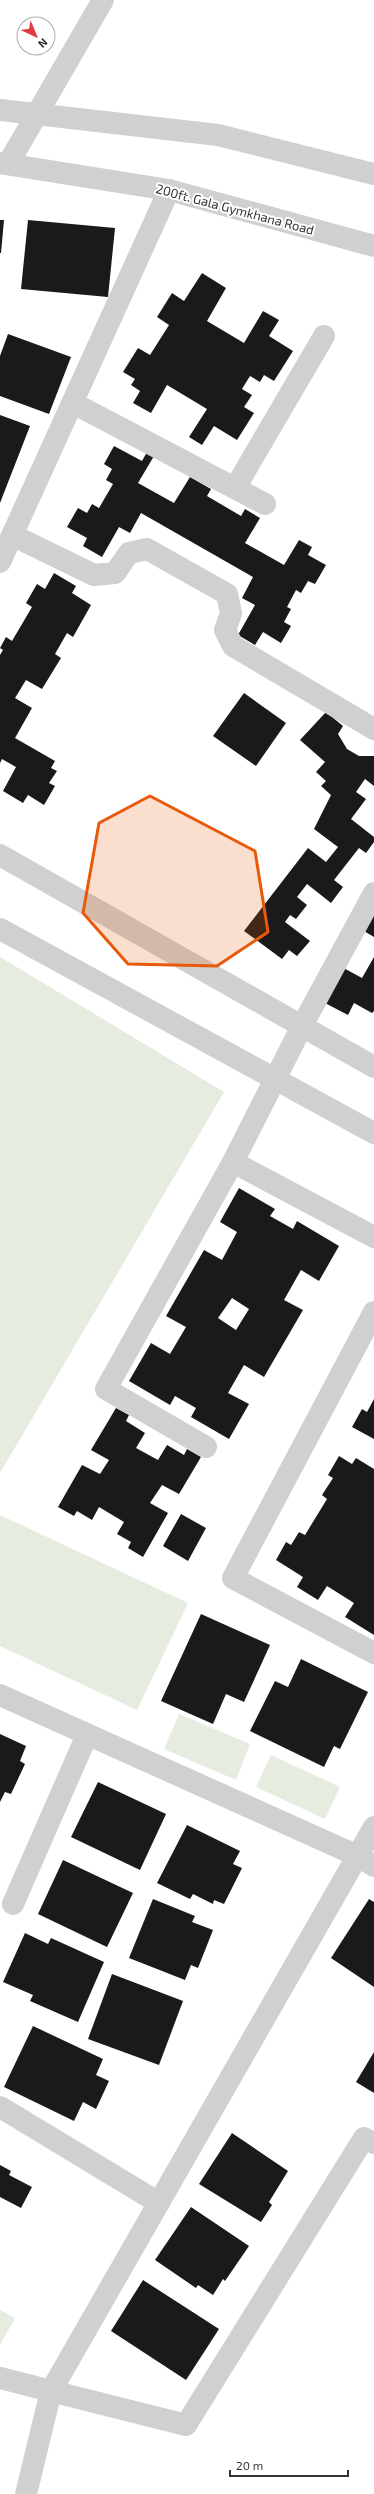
<svg xmlns="http://www.w3.org/2000/svg" width="374" height="2494" viewBox="0 0 374 2494" font-family="'Exo 2',sans-serif">
<rect width="100%" height="100%" fill="#fff"/>
<g fill="#e6ecdf">
<polygon points="0,957 224,1092 0,1473"/>
<polygon points="0,1515 188,1603 137,1710 0,1646"/>
<polygon points="179,1714 250,1744 236,1780 164,1749"/>
<polygon points="271,1755 340,1787 325,1819 256,1787"/>
<polygon points="0,2310 15,2318 0,2345"/>
</g>
<g fill="#1a1a1a" fill-rule="evenodd">
<polygon points="0,220 4,220 1,253 0,253"/>
<polygon points="28,220 115,228 108,297 21,289"/>
<polygon points="202,273 226,288 207,321 244,343 263,311 279,320 269,336 293,351 274,381 264,375 260,382 250,376 242,389 252,395 244,407 254,413 237,440 214,426 202,445 189,437 207,409 167,385 151,413 133,403 140,391 131,385 135,379 123,372 138,348 150,355 169,325 157,317 172,293 184,301"/>
<polygon points="8,334 71,357 49,414 0,396 0,356"/>
<polygon points="0,415 30,426 0,503"/>
<polygon points="114,446 142,461 147,452 154,456 138,483 174,503 190,477 211,489 207,496 241,516 245,509 260,518 245,543 284,565 299,540 312,547 308,555 326,565 315,584 308,581 301,593 296,590 287,607 291,609 284,622 291,626 281,643 263,632 255,645 238,635 255,605 242,598 253,577 141,513 130,533 119,527 102,557 83,546 87,538 67,527 78,508 87,513 92,504 99,508 113,484 106,480 112,469 104,464"/>
<polygon points="54,573 76,586 72,593 91,605 73,637 67,633 55,654 61,658 42,689 26,680 15,698 32,708 15,738 55,761 51,768 57,771 49,783 55,786 44,805 28,795 23,803 3,791 16,767 2,759 0,763 0,655 3,650 0,648 6,637 12,641 32,607 26,603 37,584 45,589"/>
<polygon points="244,693 286,723 256,766 213,736"/>
<polygon points="326,712 343,726 338,734 347,749 359,756 374,756 374,786 365,779 356,792 366,799 351,819 374,837 374,842 366,853 359,848 334,880 343,887 331,903 307,884 297,897 307,905 296,919 290,915 285,922 310,941 297,956 289,950 282,959 244,931 308,848 326,862 338,847 314,829 331,795 321,786 326,781 316,772 325,762 300,740"/>
<polygon points="374,911 374,937 357,927"/>
<polygon points="374,957 374,1011 372,1013 354,1003 348,1015 323,1002 338,965 362,978"/>
<path d="M 239,1188 L 275,1209 L 270,1216 L 293,1229 L 297,1221 L 339,1246 L 319,1281 L 301,1270 L 284,1300 L 303,1310 L 264,1377 L 244,1365 L 228,1393 L 249,1404 L 229,1439 L 191,1417 L 196,1408 L 175,1396 L 170,1405 L 129,1381 L 151,1343 L 170,1354 L 186,1327 L 166,1316 L 204,1250 L 222,1260 L 237,1232 L 220,1222 ZM 232,1298 L 249,1309 L 236,1330 L 218,1318 Z"/>
<polygon points="374,1399 374,1439 352,1427 362,1409 367,1412"/>
<polygon points="116,1408 129,1415 126,1421 145,1433 136,1448 158,1460 167,1445 184,1455 187,1449 201,1457 179,1494 162,1485 150,1503 168,1513 143,1557 128,1548 131,1542 117,1534 124,1522 99,1507 92,1520 77,1511 74,1516 58,1507 82,1465 100,1474 109,1460 91,1450"/>
<polygon points="339,1456 352,1464 356,1458 374,1469 374,1635 345,1617 354,1603 327,1586 318,1600 297,1587 303,1577 276,1560 286,1542 291,1545 299,1532 305,1535 327,1499 322,1495 333,1478 328,1475"/>
<polygon points="181,1514 206,1528 188,1561 163,1546"/>
<polygon points="201,1614 270,1645 244,1702 226,1694 213,1724 161,1701"/>
<polygon points="301,1659 368,1692 340,1749 334,1746 324,1767 250,1731 275,1681 288,1687"/>
<polygon points="0,1734 26,1746 20,1761 25,1764 11,1794 5,1792 0,1802"/>
<polygon points="98,1782 166,1814 140,1870 71,1837"/>
<polygon points="187,1825 240,1851 233,1864 242,1868 224,1904 214,1900 213,1904 193,1894 190,1899 157,1883"/>
<polygon points="63,1860 133,1893 107,1947 38,1914"/>
<polygon points="153,1899 195,1916 192,1922 213,1930 198,1968 191,1965 185,1980 129,1958"/>
<polygon points="369,1899 374,1902 374,1987 331,1958"/>
<polygon points="25,1933 48,1944 51,1938 104,1962 78,2022 30,2001 33,1995 3,1982"/>
<polygon points="112,1974 183,2001 159,2065 88,2039"/>
<polygon points="33,2026 103,2059 96,2075 109,2081 96,2109 83,2102 74,2121 4,2087"/>
<polygon points="374,2052 374,2093 356,2082"/>
<polygon points="232,2133 288,2171 269,2202 272,2205 261,2222 199,2184"/>
<polygon points="0,2165 11,2171 9,2175 32,2187 21,2208 0,2197"/>
<polygon points="191,2207 249,2246 225,2281 223,2279 213,2295 198,2285 196,2288 155,2260"/>
<polygon points="143,2280 219,2329 186,2380 111,2331"/>
</g>
<g fill="none" stroke-linecap="round" stroke-linejoin="round">
<g stroke="#d0d0d0" stroke-width="22">
<polyline points="0,110 218,135 374,174"/>
<polyline points="0,163 169,190 374,246"/>
<polyline points="8,164 103,0"/>
<polyline points="73,403 265,504"/>
<polyline points="235,488 324,336"/>
<polyline points="12,535 94,575 115,573 129,553 147,549 227,594 231,613 225,630 233,646 374,729"/>
<polyline points="0,562 169,190"/>
<polyline points="0,855 374,1067"/>
<polyline points="0,929 374,1133"/>
<polyline points="233,1162 374,1237"/>
<polyline points="374,1312 233,1578 374,1653"/>
<polyline points="206,1447 106,1389 233,1162 302,1026 374,893"/>
<polyline points="0,1695 358,1856 374,1866"/>
<polyline points="13,1904 87,1735"/>
<polyline points="0,2107 159,2203"/>
<polyline points="0,2378 51,2391 374,1827"/>
<polyline points="26,2494 51,2391 186,2425 364,2138 374,2143"/>
</g>
</g>
<path fill="#e8590c" fill-opacity="0.2" stroke="#e8590c" stroke-width="3" stroke-linejoin="round" d="M 150,796 L 255,851 L 268,932 L 217,966 L 128,964 L 83,913 L 99,823 Z"/>
<g text-anchor="middle" stroke-width="4" stroke-linejoin="round" paint-order="stroke">
<g font-size="13" fill="#333" stroke="#fff">
<text transform="translate(235 209) rotate(15)" y="5">200ft. Gala Gymkhana Road</text>
</g>
</g>
<g transform="translate(36 36) rotate(136)"><circle r="19" fill="#ffffff" stroke="#adadad"/>
<path d="M0-3L7 15L0 10L-7 15Z" fill="#e63946"/>
<text y="-6" font-size="11" font-weight="bold" text-anchor="middle" fill="#333333">N</text>
</g>
<path d="M230 2470v6h118v-6" fill="none" stroke="#333333" stroke-width="2"/>
<text x="236" y="2470" font-size="12" fill="#333333" stroke="#ffffff" stroke-width="3" paint-order="stroke">20 m</text>
</svg>
